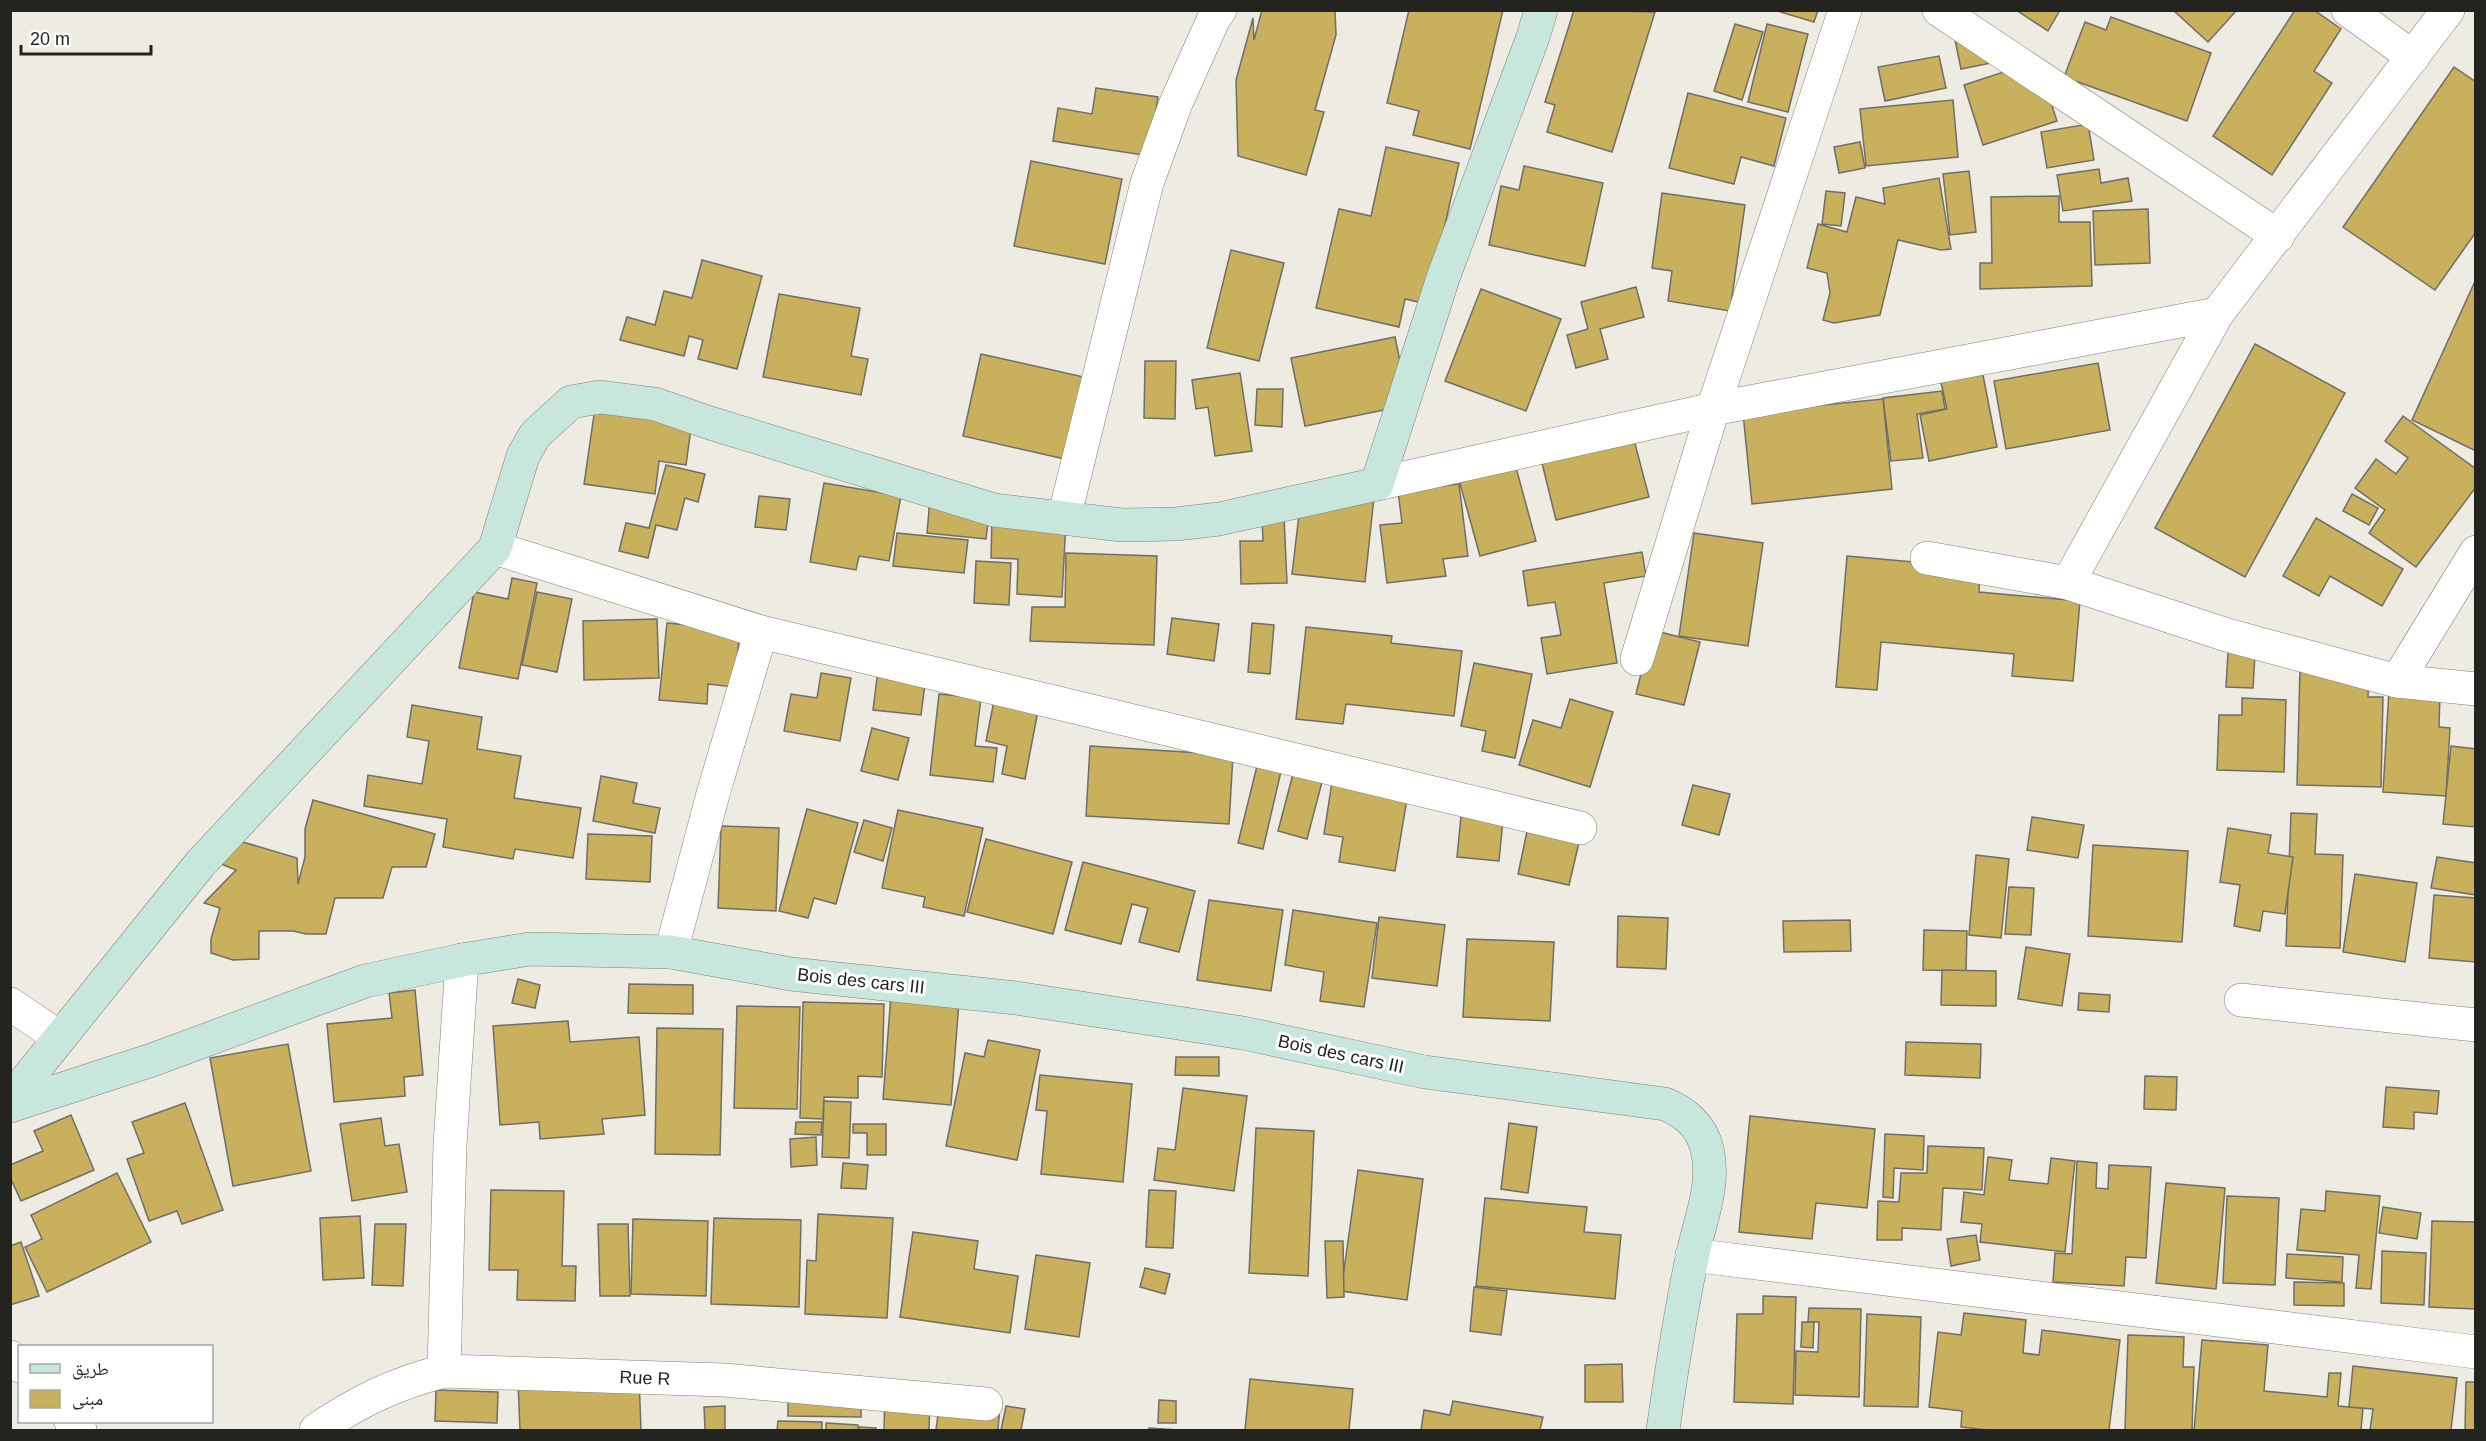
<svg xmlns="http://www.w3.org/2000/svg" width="2486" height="1441" viewBox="0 0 2486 1441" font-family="Helvetica,'Noto Naskh Arabic',sans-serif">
<rect width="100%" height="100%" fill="#eeebe3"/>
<g fill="#c8b05d" stroke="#706e67" stroke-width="1.5">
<polygon points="1262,10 1335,10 1336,35 1315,110 1324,112 1306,175 1238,156 1236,80 1253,18 1254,40"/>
<polygon points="1409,10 1503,10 1470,149 1413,135 1419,111 1387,103"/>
<polygon points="1574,10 1655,12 1612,152 1547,132 1555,105 1545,102"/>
<polygon points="1774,10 1818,10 1814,22"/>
<polygon points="2016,10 2060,10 2048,31"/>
<polygon points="2173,10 2237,10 2208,42"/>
<polygon points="2295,10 2314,10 2341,29 2314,71 2332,83 2272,175 2213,136"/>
<polygon points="2111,17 2211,53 2187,121 2064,77 2085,22 2106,30"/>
<polygon points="1735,24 1763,32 1742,100 1714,91"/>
<polygon points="1767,24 1808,34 1788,112 1748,102"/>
<polygon points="1955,40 1996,62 1961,69"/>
<polygon points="1939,56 1946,88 1885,101 1878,67"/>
<polygon points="2037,61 2057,121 1983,145 1964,85"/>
<polygon points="2454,67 2476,82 2476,232 2435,290 2343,227"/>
<polygon points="1096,88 1158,97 1149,156 1053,141 1058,108 1092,114"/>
<polygon points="1688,93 1786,118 1774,166 1741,157 1734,184 1669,168"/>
<polygon points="1953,100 1958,157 1866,166 1860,109"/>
<polygon points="2088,124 2094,160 2047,168 2041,132"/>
<polygon points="1860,142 1865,168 1839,173 1834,147"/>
<polygon points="1386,147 1459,163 1427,304 1405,299 1399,327 1316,308 1339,209 1371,216"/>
<polygon points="1031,161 1122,179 1105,264 1014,246"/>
<polygon points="1524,166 1603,183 1585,266 1489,245 1501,186 1519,190"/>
<polygon points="2099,169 2101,183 2128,178 2132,201 2063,211 2057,175"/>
<polygon points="1969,171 1976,232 1950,235 1943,174"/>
<polygon points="1939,178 1951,249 1941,250 1898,240 1880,315 1834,323 1823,320 1830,293 1827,273 1807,268 1818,224 1847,232 1856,197 1885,204 1883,188"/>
<polygon points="1826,191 1845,193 1841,226 1822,224"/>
<polygon points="1662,193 1745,205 1730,311 1668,301 1672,271 1652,268"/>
<polygon points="2059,196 2059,222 2090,222 2092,286 1980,289 1980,263 1992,263 1991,197"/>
<polygon points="2148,209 2150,263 2095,265 2093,211"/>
<polygon points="1231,250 1284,263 1259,361 1207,348"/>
<polygon points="702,260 762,276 737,369 698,359 703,340 689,336 684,356 620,340 627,317 655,325 664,291 692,298"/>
<polygon points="2476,279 2476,451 2412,420"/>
<polygon points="1636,287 1644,317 1600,329 1608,359 1576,368 1567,335 1588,329 1581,302"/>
<polygon points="1481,289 1561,319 1526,411 1445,381"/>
<polygon points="779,294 860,308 851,356 868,359 861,395 763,377"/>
<polygon points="1395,337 1409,405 1305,426 1291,358"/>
<polygon points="2255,344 2345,393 2245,577 2155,528"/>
<polygon points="981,354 1097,380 1078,462 963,436"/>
<polygon points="1145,361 1176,361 1175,419 1144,418"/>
<polygon points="2098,363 2110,430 2006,449 1994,381"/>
<polygon points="1982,370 1997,447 1929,461 1920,415 1947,409 1940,378"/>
<polygon points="1240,373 1252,451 1215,456 1208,407 1196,409 1192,380"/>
<polygon points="1257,389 1283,389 1282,427 1255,425"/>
<polygon points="1942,391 1945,409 1917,414 1923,458 1891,461 1883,398"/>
<polygon points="1883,399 1892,489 1752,504 1743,413"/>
<polygon points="595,408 692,421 686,465 659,461 655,494 584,484"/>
<polygon points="2403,416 2476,469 2476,487 2416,567 2369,533 2385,510 2355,488 2376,459 2396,474 2408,458 2385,441"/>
<polygon points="1634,440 1649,497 1556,520 1542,463"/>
<polygon points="1515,464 1536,541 1480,556 1459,480"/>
<polygon points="666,465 705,474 698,502 685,498 677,530 656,525 648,558 619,551 626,523 649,528"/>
<polygon points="824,483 901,496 889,561 859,556 856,570 810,562"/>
<polygon points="1459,484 1468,556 1443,559 1446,576 1387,583 1380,525 1402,523 1398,491"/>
<polygon points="1302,489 1374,497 1365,582 1292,574"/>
<polygon points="2352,494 2378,508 2369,525 2343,511"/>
<polygon points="759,496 790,499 786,530 755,527"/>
<polygon points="930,499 990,506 986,539 927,533"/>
<polygon points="1284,516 1287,583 1241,584 1240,541 1263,541 1262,517"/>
<polygon points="992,517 1066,521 1062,597 1017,594 1018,559 991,558"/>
<polygon points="2316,518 2403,569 2382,606 2330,576 2319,596 2283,576"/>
<polygon points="897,533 968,540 964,573 893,566"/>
<polygon points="1694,533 1763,543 1748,646 1679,636"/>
<polygon points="1642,552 1646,576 1604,583 1617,663 1547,674 1541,638 1561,635 1555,602 1528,606 1523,571"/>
<polygon points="1066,553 1157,556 1154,645 1030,641 1032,607 1065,607"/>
<polygon points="1847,556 1980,568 1979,592 2080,601 2073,681 2012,676 2014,654 1881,642 1877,690 1836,687"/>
<polygon points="976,561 1011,563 1009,605 974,603"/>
<polygon points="512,578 537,583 518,679 459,668 474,592 508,599"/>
<polygon points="537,592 572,599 557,672 522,665"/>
<polygon points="1172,618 1219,624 1214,661 1167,654"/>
<polygon points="657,619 659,678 584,680 583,621"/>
<polygon points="667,623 740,630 734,687 708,684 707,704 659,700"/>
<polygon points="1252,623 1274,625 1270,674 1248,672"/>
<polygon points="1306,627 1392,636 1391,643 1462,651 1454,716 1346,704 1343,724 1296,719"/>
<polygon points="1652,630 1700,642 1684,705 1636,694"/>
<polygon points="2229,636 2256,637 2253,688 2226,687"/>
<polygon points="1474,663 1532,674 1515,758 1482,751 1486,731 1461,726"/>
<polygon points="2300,668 2369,669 2368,697 2383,697 2381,787 2297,785"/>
<polygon points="878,670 926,676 921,715 873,710"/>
<polygon points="821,673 851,678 840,741 784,731 791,694 817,698"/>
<polygon points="2389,690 2440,693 2439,727 2450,728 2446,796 2383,792"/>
<polygon points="996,691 1040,700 1025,779 1002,774 1007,746 986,741"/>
<polygon points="939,694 981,698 975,746 997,748 993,782 930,775"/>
<polygon points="2242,698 2286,700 2284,772 2217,770 2219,715 2242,715"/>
<polygon points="1570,699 1613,712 1590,787 1519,765 1533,720 1561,728"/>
<polygon points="412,705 482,717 477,749 521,756 514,798 581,808 573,858 515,849 513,859 443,847 447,819 364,806 368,775 422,784 429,741 407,737"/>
<polygon points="872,728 909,738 898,780 861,771"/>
<polygon points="1090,746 1233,755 1229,824 1086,816"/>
<polygon points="2451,746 2476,749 2476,827 2443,824"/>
<polygon points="1258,762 1282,767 1263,849 1238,843"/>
<polygon points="1293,774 1322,782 1307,839 1278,831"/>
<polygon points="601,776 637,783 633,803 660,808 655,833 593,821"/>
<polygon points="1332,782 1408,793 1395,871 1339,862 1343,837 1324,834"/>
<polygon points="1693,785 1730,794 1719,835 1682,825"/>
<polygon points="313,800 435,834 426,867 392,867 383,898 335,898 326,934 306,934 293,931 259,931 259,959 233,960 211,953 211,939 220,908 204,903 236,870 216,862 236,840 297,858 298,884 305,857 305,829"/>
<polygon points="807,809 858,823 836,904 814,898 808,918 779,911"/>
<polygon points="898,810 983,828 964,916 923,907 925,897 882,888"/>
<polygon points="2291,813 2317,814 2315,854 2343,855 2340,948 2286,946"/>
<polygon points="1461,816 1503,820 1499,861 1457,857"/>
<polygon points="2032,817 2084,825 2078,858 2027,850"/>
<polygon points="864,820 892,828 883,861 854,852"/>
<polygon points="1529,822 1581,834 1569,885 1518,874"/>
<polygon points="721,826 779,828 776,911 718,908"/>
<polygon points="2228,828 2271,835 2268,853 2293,857 2285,914 2263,911 2260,931 2234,926 2240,885 2220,882"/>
<polygon points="588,834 652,836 650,882 586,879"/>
<polygon points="986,839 1072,862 1053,934 967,912"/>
<polygon points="2093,845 2188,851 2182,942 2088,936"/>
<polygon points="1976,855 2009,859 2001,938 1969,935"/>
<polygon points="2437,857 2476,863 2476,895 2431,888"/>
<polygon points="1083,862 1195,891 1179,952 1139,942 1148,908 1132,904 1121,944 1065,930"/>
<polygon points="2355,874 2417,883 2405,962 2343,952"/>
<polygon points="2009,887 2034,888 2031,935 2005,934"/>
<polygon points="2434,895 2476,898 2476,962 2429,958"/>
<polygon points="1209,900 1283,910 1271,991 1197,980"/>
<polygon points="1293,910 1377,923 1364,1007 1320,1001 1324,972 1285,965"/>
<polygon points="1618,916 1668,918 1666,969 1617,967"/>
<polygon points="1379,917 1445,925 1437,986 1372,978"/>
<polygon points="1850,920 1851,951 1784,952 1783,921"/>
<polygon points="1924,930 1967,931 1966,971 1923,970"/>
<polygon points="1467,939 1554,942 1550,1021 1463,1017"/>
<polygon points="2026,947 2070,954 2062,1006 2018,999"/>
<polygon points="1942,970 1996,971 1996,1006 1941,1005"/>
<polygon points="518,979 540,985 535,1008 512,1003"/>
<polygon points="629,984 693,985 693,1014 628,1013"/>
<polygon points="415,990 423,1075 404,1077 405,1096 334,1102 327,1024 392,1018 389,993"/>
<polygon points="2079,993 2110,995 2109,1012 2078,1010"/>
<polygon points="891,995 959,1001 951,1105 883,1099"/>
<polygon points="803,1002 884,1004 882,1077 858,1076 858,1098 824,1097 823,1119 800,1118"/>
<polygon points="737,1006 800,1007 797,1109 734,1108"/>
<polygon points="568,1021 570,1042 639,1037 645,1115 602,1119 604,1134 540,1139 539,1122 500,1125 493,1026"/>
<polygon points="657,1028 723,1029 720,1155 655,1154"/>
<polygon points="988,1040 1040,1050 1017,1160 946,1146 965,1053 984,1057"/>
<polygon points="1906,1042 1981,1044 1980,1078 1905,1075"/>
<polygon points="288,1044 311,1171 233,1186 210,1058"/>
<polygon points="1176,1057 1219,1057 1219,1076 1175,1075"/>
<polygon points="1040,1075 1132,1084 1123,1182 1041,1174 1047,1111 1036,1110"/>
<polygon points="2145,1076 2177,1077 2176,1110 2144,1109"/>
<polygon points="2386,1087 2439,1091 2437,1114 2414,1112 2414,1129 2383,1127"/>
<polygon points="1183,1088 1247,1096 1234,1191 1154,1180 1158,1148 1175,1150"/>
<polygon points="824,1101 851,1102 849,1158 822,1157"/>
<polygon points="185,1103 223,1210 182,1224 177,1211 149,1221 127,1159 144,1153 132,1122"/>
<polygon points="71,1115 94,1170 21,1201 10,1177 10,1165 43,1151 34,1131"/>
<polygon points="1750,1116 1875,1129 1867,1208 1816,1203 1812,1239 1739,1232"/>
<polygon points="381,1118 385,1146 399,1144 407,1192 352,1201 340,1124"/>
<polygon points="796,1122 822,1122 821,1135 795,1134"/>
<polygon points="1509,1123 1537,1127 1528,1193 1501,1189"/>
<polygon points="853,1124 886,1124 886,1155 867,1155 867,1133 853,1133"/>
<polygon points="1256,1128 1314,1131 1308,1276 1249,1273"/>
<polygon points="1885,1134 1924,1136 1923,1170 1894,1168 1893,1198 1883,1197"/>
<polygon points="816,1137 817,1165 791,1167 790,1139"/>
<polygon points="1928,1146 1984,1148 1982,1190 1943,1188 1941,1230 1902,1228 1902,1240 1877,1240 1878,1201 1899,1202 1901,1173 1927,1173"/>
<polygon points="1988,1157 2012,1160 2009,1180 2048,1184 2051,1158 2075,1161 2065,1252 1980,1242 1982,1224 1961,1222 1964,1192 1984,1195"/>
<polygon points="2077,1161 2097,1163 2096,1188 2108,1189 2109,1165 2151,1167 2146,1258 2126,1257 2124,1286 2053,1282 2055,1253 2072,1254"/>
<polygon points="843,1163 868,1165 866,1189 841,1188"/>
<polygon points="1358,1170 1423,1179 1407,1300 1341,1291"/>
<polygon points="117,1173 151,1242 47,1292 25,1247 42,1239 31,1215"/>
<polygon points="2166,1183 2225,1188 2216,1289 2156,1283"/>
<polygon points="491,1190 564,1191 562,1266 576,1266 575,1301 517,1300 518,1270 489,1270"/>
<polygon points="1149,1190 1176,1191 1173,1248 1146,1247"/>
<polygon points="2326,1191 2380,1196 2371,1289 2356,1288 2359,1255 2297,1250 2301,1209 2325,1211"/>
<polygon points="2227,1196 2279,1198 2275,1285 2223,1283"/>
<polygon points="1485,1198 1587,1207 1584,1232 1621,1235 1615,1299 1476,1286"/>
<polygon points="2383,1207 2421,1213 2417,1239 2379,1233"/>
<polygon points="818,1214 893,1218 887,1318 805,1314 807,1260 816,1261"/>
<polygon points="360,1216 364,1278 323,1280 320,1218"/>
<polygon points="714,1218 801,1220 799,1307 711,1304"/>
<polygon points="633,1219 708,1221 706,1296 631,1294"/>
<polygon points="2432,1221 2476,1222 2476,1309 2429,1307"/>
<polygon points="375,1224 406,1224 403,1286 372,1285"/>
<polygon points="598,1224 628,1224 630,1296 600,1296"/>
<polygon points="913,1232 978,1241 974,1269 1018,1276 1010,1333 900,1317"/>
<polygon points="1976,1235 1980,1260 1951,1266 1947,1239"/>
<polygon points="1325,1241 1343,1241 1344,1297 1327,1298"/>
<polygon points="21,1242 39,1296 10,1305 10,1246"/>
<polygon points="2382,1251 2426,1253 2424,1305 2381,1303"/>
<polygon points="2287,1254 2343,1257 2342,1282 2286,1278"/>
<polygon points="1036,1255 1090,1263 1079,1337 1025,1329"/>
<polygon points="1145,1268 1170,1274 1165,1294 1140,1287"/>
<polygon points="2294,1282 2344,1283 2344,1306 2294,1305"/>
<polygon points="1474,1287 1507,1291 1501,1335 1470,1331"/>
<polygon points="1763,1296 1796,1297 1793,1404 1734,1402 1737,1314 1763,1314"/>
<polygon points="1809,1308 1861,1309 1859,1397 1795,1395 1796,1351 1818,1352 1819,1322 1808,1322"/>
<polygon points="1964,1313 2026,1320 2023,1353 2039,1355 2042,1330 2120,1340 2109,1430 1987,1430 1961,1427 1962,1411 1929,1407 1938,1332 1961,1335"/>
<polygon points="1867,1314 1921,1317 1918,1407 1864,1406"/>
<polygon points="1802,1322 1814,1322 1813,1348 1801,1347"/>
<polygon points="2128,1335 2184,1337 2183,1367 2194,1367 2192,1430 2125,1430"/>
<polygon points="2202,1340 2268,1345 2264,1391 2327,1397 2329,1373 2341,1373 2338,1406 2363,1408 2361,1430 2194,1430"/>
<polygon points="1622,1364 1623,1402 1585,1402 1585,1365"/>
<polygon points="2353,1366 2457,1378 2451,1430 2370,1430 2373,1409 2349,1407"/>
<polygon points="639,1378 641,1430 520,1430 518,1381"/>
<polygon points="1250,1379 1353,1389 1349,1430 1245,1430"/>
<polygon points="2466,1382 2476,1382 2476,1430 2465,1430"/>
<polygon points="436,1390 498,1392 497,1423 435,1421"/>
<polygon points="885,1394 930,1396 929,1430 884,1430"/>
<polygon points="788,1398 861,1399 861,1417 788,1416"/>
<polygon points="940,1399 1000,1405 998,1430 936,1430"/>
<polygon points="1159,1400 1176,1401 1176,1423 1158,1423"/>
<polygon points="1453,1401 1543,1417 1540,1430 1421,1430 1424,1410 1450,1415"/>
<polygon points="725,1406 725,1430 705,1430 704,1407"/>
<polygon points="1006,1406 1025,1409 1021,1430 1001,1430"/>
<polygon points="778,1421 822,1422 822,1430 777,1430"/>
<polygon points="826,1423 858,1425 858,1430 826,1430"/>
<polygon points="859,1427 876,1428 876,1430 859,1430"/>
<polygon points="1149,1428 1178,1430 1149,1430"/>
</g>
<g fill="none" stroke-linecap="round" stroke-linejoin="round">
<g stroke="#817f77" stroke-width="34">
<g id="street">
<polyline points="1939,10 2278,236"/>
<polyline points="2348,10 2413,57"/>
<polyline points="1377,484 1713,409 2217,314"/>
<polyline points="1064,518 1147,183 1176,103 1214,18 1220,10"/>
<polyline points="495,548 761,632 1580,828"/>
<polyline points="1927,558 2068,583 2227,635 2397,681 2476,689"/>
<polyline points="2068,583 2217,314 2448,10"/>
<polyline points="1637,659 1713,409 1845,10"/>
<polyline points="2397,681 2476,552"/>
<polyline points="671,952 713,794 761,632"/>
<polyline points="2241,1000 2476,1025"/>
<polyline points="10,1004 59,1037"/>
<polyline points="1692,1255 2476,1352"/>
<polyline points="10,1357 20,1366"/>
<polyline points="444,1371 450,1145 462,960"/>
<polyline points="71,1422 80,1430"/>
<path d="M 316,1430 C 359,1401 394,1384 444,1371 L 724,1380 L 986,1404"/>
</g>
</g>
<g stroke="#817f77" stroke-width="34">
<g id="secondary">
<polyline points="10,1100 200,864 495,548 523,456 535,435 571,402 600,397 655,404 710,423 994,510 1122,525 1176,524 1219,519 1377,484 1443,278 1533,37 1541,10"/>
<path d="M 10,1106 L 152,1060 L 365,981 L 462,960 L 530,949 L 671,952 L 791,974 L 1016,998 L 1243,1033 L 1425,1072 L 1665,1104 C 1685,1112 1702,1127 1707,1149 C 1716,1186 1699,1222 1692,1258 C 1680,1315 1671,1373 1663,1430"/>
</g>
</g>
<use href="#street" stroke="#fff" stroke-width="33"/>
<use href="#secondary" stroke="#c7e6dc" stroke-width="33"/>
</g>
<g text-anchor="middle" stroke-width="6" stroke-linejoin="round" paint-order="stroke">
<g font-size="18" fill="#23231f" stroke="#fff">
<text transform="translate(861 981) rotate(6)" y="6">Bois des cars III</text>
<text transform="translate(1341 1054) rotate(12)" y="6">Bois des cars III</text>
<text transform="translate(645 1378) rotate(2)" y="6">Rue R</text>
</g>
</g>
<rect width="2486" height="1441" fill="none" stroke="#23231f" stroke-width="24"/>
<rect x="18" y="1345" width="195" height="78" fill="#ffffff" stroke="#a7a7a5" stroke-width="1.5"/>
<rect x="30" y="1364" width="30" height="9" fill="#c7e6dc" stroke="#a7a7a5" stroke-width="1.5"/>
<text x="72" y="1375" font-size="18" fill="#23231f">طريق</text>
<rect x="30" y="1390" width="30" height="18" fill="#c8b05d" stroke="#a7a7a5" stroke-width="1.5"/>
<text x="72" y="1405" font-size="18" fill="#23231f">مبنى</text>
<path d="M21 45v9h130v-9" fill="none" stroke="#23231f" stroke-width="3"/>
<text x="30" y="45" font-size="18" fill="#23231f" stroke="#ffffff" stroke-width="4.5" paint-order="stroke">20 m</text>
</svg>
